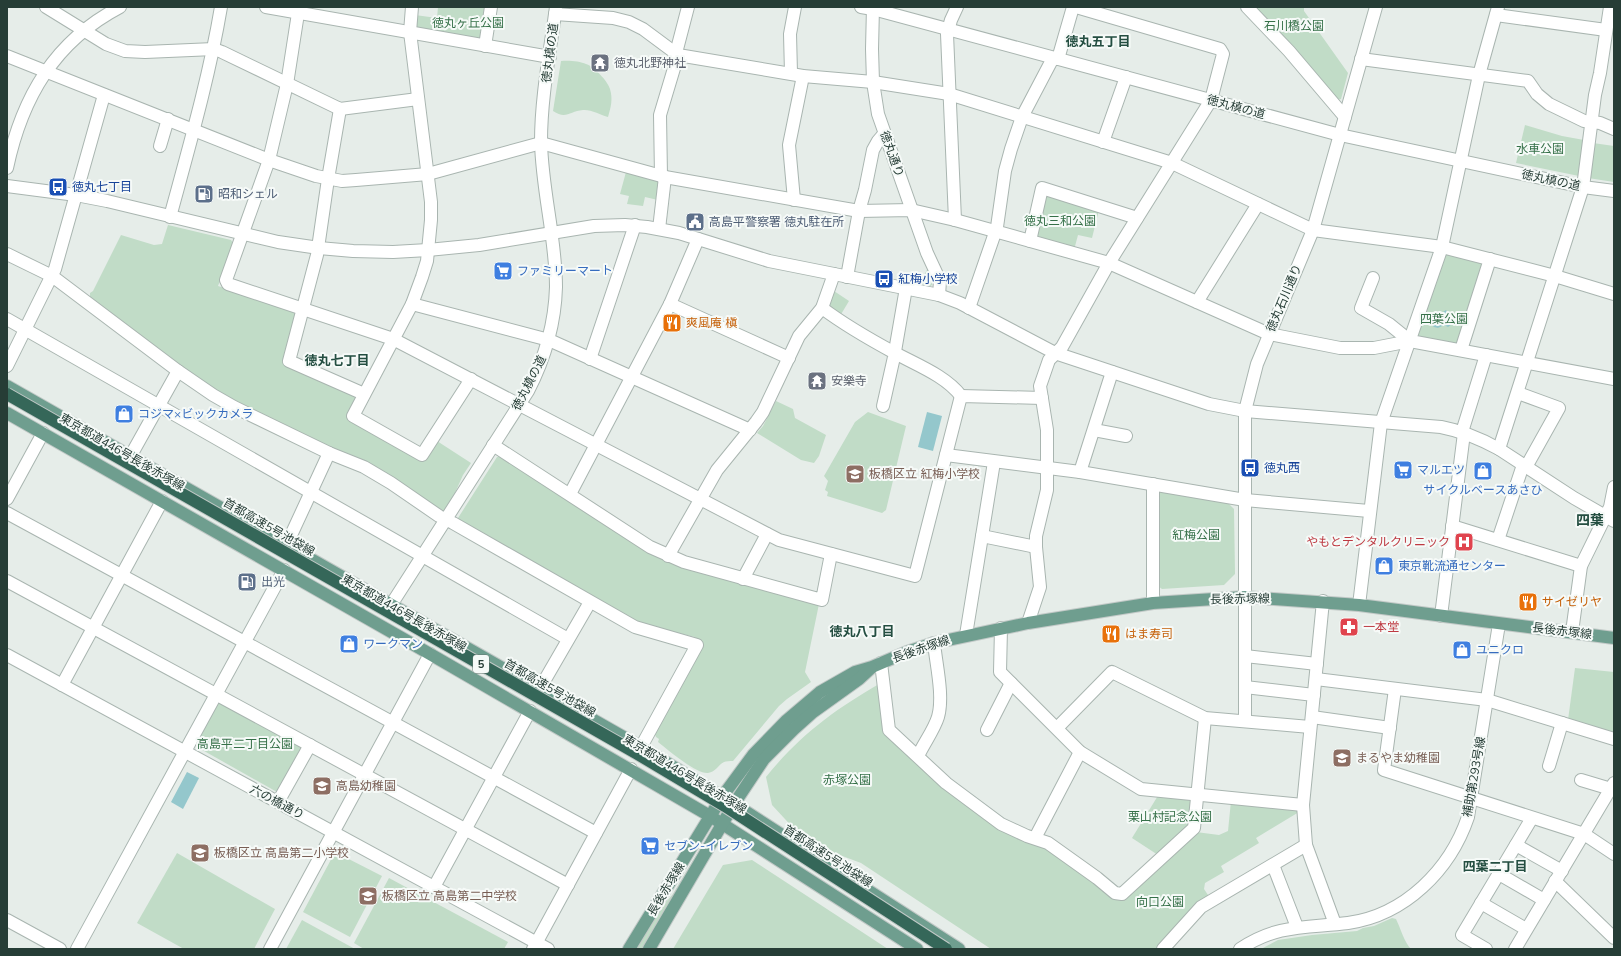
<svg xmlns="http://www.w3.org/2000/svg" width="1621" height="956" viewBox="0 0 1621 956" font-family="Mulish,'Noto Sans JP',sans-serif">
<rect width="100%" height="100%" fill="#e6ede9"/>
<g fill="#c1dcc7">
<polygon points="438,7 488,7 483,37 479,41 418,30 414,25 415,15 437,18"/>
<polygon points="1252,7 1304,7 1304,11 1348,73 1341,99 1336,100"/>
<path d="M 561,61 C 568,60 580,61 586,64 C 593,66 608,81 610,89 C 613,99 611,107 608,117 C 601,115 590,109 583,110 C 570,111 566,120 553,111 Z"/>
<polygon points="1525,125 1562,136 1584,140 1579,176 1516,163"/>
<polygon points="1593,143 1614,146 1614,182 1588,178"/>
<polygon points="626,172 657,180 660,185 658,200 645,197 643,206 627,204 629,196 620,194"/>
<polygon points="1049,194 1099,210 1092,238 1078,235 1074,250 1038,240 1035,235 1044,197"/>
<polygon points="168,225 231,240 234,244 218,286 294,310 297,316 285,363 354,394 356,400 353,411 422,460 425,460 437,441 471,463 463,475 446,513 424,508 396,484 205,386 90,302 90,293 93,291 121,235 154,245 162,244"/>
<polygon points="1448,254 1482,262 1485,267 1460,342 1456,345 1419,338 1416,332 1444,256"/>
<polygon points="928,268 934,282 931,286 922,284 920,282"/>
<polygon points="834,291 849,301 840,316 829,307"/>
<polygon points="776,401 793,409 795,418 826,435 819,456 814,463 801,460 757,433 763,426"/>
<polygon points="868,412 906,426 886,510 882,513 827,496 828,492 825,490 828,481 824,476 855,422"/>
<path d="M 497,457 L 503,457 L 644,548 L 819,604 L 805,672 L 811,682 L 787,699 L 779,706 L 733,761 C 730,761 726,761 724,762 C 718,765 716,772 708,773 C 696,774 668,750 658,742 L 659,739 L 656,737 L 654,732 L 700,648 L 695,637 L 638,623 L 459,523 L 458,518 Z"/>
<polygon points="1161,490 1226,501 1234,509 1235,574 1224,585 1162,589 1158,586 1158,494"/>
<polygon points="1575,668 1614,672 1614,734 1568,720"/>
<path d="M 881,683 L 884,721 L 914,760 L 1045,846 L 1112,897 L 1196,832 L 1219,835 L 1228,831 L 1231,801 L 1297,808 L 1299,812 L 1256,838 L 1259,843 L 1221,866 L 1224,872 L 1205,883 L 1204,889 L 1210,898 L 1158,949 L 991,949 L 861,863 L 829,851 L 797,832 L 772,805 L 766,777 C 799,736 835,709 881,683 Z"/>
<polygon points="223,702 302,745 303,750 282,790 277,792 197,747 196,743 217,703"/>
<polygon points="1159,794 1190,797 1193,801 1190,825 1158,855 1132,838"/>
<polygon points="702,845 704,846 642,949 635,949 659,910 673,894"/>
<polygon points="335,852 382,876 350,937 303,912"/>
<polygon points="177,853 275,909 254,949 184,949 137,923"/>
<polygon points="752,860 888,949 673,949 723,865"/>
<polygon points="389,878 508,942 504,949 364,949 354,943"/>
<path d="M 1392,918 L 1396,919 C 1400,927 1405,944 1411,949 L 1261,949 L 1278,940 L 1312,935 L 1357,931 L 1363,928 L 1374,926 Z"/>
<polygon points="302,920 355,949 286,949"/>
</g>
<g fill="#94c7cc">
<polygon points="1446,310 1455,322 1448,327 1444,325 1438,328 1434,327 1431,324 1432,319"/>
<polygon points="927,412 942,416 933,451 918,447"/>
<polygon points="187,772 199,778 183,809 171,802"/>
</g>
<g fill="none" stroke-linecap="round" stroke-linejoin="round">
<g stroke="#a9b5b0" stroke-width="14">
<g id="minor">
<polyline points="46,7 106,44 125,51 145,52 214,49 222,52 340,109 418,99"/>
<polyline points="266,7 550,57"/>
<polyline points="299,7 287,84 269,160 226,280 228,284 393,339 779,540 915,576 961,396 1042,398"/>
<polyline points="412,7 410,32 431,202 431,220 427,261 422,277 412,304 353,416 422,455 471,379"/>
<polyline points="861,7 873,9 1340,135 1583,187 1614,191"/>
<polyline points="873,7 872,49 873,82 878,114 927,253 940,281 939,295"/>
<polyline points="1247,7 1289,51 1345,117"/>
<polyline points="555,14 613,18 629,22 643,29 678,55 803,76 873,82 949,94 1172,163 1313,230 1442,247 1555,276 1614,294"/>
<polyline points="1496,15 1606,30"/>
<polyline points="485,46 491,7"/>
<polyline points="676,53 688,7"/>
<polyline points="7,56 269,160 316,176 342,181 356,180 428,174 541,143 665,177 859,211 911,210 955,220 1109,263 1269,334 1340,348 1374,348 1410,341 1614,379"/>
<polyline points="1058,59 1073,7"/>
<polyline points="1361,59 1528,81 1537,94 1549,104 1584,121 1600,123 1614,129"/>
<polyline points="791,73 790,34 795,7"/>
<polyline points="340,109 328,179 317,255 289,361 364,394"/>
<polyline points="1103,142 1126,77"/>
<polyline points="160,146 168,119"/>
<path d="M 7,168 C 22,97 55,41 120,7"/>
<polyline points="661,176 660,115 678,55"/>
<path d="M 7,186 L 76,195 L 107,201 L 278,242 L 319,248 L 353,251 L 393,252 L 428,250 L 479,245 L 594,226 L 625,225 L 647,227 L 679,233 L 769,261 L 939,295 L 960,303 L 1055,353 L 1209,404 L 1245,411 L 1441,427 C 1462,431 1481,439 1499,449 L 1574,498 L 1614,521"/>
<polyline points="794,200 789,145 803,76"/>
<path d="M 170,217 C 189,147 209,78 221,7"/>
<polyline points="955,220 947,34 951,20 957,7"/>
<polyline points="659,229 665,177"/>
<polyline points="1030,241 1042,188 1137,218"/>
<polyline points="7,254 52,276 178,371 213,395 234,407 329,453 364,467 391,483 439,516 453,523 635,627 697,645 641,747"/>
<polyline points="847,277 859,211 865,190 873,150 878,141 884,134"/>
<polyline points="1373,278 1361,308 1389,324 1410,341"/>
<polyline points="1197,302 1258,204"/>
<polyline points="412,304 549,340 750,430"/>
<polyline points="670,304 789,358"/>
<path d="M 822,308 C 846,326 869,339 895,353 C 917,365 946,376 961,396"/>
<polyline points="969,308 997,227 1005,171 1011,149 1022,117 1053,58"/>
<polyline points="7,319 568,639"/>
<polyline points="1461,350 1490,259"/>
<polyline points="590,359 635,225"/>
<polyline points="7,366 55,269 104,95"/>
<polyline points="1518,393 1559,408 1526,467"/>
<polyline points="883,406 894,357 906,288"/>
<polyline points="1094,430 1126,436"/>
<polyline points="1462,432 1486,355"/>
<polyline points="493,445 650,547 684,562 822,600 831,554"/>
<polyline points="1499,449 1583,187 1595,95 1600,73 1610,7"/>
<polyline points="946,455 1080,472 1245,500 1369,511"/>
<polyline points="130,457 178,371"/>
<polyline points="1080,472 1112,372"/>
<polyline points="570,494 670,304 698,239"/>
<polyline points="7,499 43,433"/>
<polyline points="7,513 596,833"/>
<polyline points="1452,526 1581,566"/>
<polyline points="982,536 1036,547"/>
<polyline points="1498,540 1523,465"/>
<polyline points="286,546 329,453"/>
<polyline points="668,556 717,470 756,422 763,412 799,336 822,308 834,274"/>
<polyline points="743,579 767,534"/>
<polyline points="7,581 568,885"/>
<polyline points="1323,601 1303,805 1306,845 1335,924"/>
<polyline points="1153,603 1153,484"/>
<path d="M 391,605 L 528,391 C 545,358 555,324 556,287 C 556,238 542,191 541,142 C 541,97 550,52 556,7"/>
<polyline points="1359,605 1381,423 1442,247 1479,75 1498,7"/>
<polyline points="1441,616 1464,433"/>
<polyline points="1028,623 1040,587 1036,547 1036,536 1047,490 1047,430 1040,386 1049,360 1062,347 1109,263 1211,100 1223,54 1220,49 1076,7"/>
<polyline points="1001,628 1000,672 1080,752 1141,789 1303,805"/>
<polyline points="1572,632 1581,566 1610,507 1614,487"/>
<polyline points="966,635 994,462"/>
<polyline points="7,655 548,949"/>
<polyline points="1245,656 1317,664"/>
<polyline points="881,663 889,730 946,783 1001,824 1027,836 1048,843 1097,878 1115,893 1122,894 1194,828 1205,718"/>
<polyline points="1316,679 1487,700 1614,739"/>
<polyline points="62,685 162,501"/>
<polyline points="1245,687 1314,695"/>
<polyline points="1395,689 1384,770 1584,834 1614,854"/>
<polyline points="539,690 590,602"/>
<polyline points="1312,717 1390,728"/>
<polyline points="1245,721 1245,411 1257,364 1313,230 1376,7"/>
<polyline points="1057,728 1112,672 1205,718 1310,727"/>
<polyline points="987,730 1011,683"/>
<path d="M 918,756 C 924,743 934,730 938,717 C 944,696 936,664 934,643"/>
<polyline points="1549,766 1562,723"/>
<polyline points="1581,780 1611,789"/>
<polyline points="278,802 310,745"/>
<polyline points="1035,838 1080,752"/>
<polyline points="1516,845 1562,871"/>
<polyline points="1273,865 1297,927"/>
<polyline points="1499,874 1544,900"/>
<polyline points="1555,881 1614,938"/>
<polyline points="434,887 530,711"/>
<polyline points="1481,903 1526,929"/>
<polyline points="7,920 60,949"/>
<polyline points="77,949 284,570"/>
<polyline points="270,949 430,654"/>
<polyline points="533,949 631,769"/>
<polyline points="1163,949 1201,907 1306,845"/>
<path d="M 1240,949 C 1277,924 1306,928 1348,923 C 1405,915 1450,870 1468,817 L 1499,624"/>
<polyline points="1486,949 1462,935 1532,818"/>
<polyline points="1515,949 1614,783"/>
</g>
</g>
<g stroke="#c2c9c7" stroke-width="14">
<g id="major">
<polyline points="7,386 641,747 734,804 959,949"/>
<polyline points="7,413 430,654 710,816 917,949"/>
<polyline points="629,949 722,797 753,755 787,720 820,692 855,672 872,667 907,652 934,643 1028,623 1153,603 1245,597 1359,605 1614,638"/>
<polyline points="649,949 734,804 764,759 794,729 813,712 859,679 871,668"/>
</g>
</g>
<use href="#minor" stroke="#fff" stroke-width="12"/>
<use href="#major" stroke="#6f9e8f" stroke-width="12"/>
<g stroke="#c2c9c7" stroke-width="14" stroke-linecap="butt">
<polyline id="highway-bridge" points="7,394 636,753 725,806 946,949"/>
</g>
<use href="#highway-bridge" stroke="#356759" stroke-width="12"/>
</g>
<defs>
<g id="temple-square" transform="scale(1)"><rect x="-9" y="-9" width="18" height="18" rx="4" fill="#6b7280" stroke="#f6faf8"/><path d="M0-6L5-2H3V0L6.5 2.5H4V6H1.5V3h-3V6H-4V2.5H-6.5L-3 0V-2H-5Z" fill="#fff"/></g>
<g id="bus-square" transform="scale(1)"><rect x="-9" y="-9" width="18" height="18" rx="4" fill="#1a4fb4" stroke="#f6faf8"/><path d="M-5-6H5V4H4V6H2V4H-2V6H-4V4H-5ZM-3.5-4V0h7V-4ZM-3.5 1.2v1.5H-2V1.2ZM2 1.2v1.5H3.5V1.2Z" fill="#fff"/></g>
<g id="fuel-square" transform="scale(1)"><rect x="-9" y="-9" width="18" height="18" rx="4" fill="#5c6f8a" stroke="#f6faf8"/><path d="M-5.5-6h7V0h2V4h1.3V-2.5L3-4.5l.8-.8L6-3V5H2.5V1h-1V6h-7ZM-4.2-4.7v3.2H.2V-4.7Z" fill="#fff"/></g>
<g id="civic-square" transform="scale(1)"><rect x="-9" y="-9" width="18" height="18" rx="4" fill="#5c6f8a" stroke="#f6faf8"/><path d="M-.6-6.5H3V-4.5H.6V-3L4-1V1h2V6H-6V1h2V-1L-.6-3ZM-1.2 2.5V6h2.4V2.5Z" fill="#fff"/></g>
<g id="supermarket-square" transform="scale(1)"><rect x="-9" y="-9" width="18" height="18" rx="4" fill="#3f7fe0" stroke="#f6faf8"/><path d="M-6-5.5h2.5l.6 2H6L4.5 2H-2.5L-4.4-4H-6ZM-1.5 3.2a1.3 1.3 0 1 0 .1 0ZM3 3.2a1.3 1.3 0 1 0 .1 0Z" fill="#fff"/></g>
<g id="restaurant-square" transform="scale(1)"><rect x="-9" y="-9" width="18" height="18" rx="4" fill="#e8710a" stroke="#f6faf8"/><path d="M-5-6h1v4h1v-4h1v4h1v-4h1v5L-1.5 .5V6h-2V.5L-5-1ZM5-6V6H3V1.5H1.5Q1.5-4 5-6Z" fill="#fff"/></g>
<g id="shop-square" transform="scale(1)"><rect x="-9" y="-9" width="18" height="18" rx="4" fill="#3f7fe0" stroke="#f6faf8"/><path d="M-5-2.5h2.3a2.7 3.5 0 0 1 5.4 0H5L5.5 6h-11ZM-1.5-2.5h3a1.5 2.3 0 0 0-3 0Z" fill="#fff"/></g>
<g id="school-square" transform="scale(1)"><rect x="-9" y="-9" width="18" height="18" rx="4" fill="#8d6e63" stroke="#f6faf8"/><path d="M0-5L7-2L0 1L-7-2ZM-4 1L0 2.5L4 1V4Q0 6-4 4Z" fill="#fff"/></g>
<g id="hospital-square" transform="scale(1)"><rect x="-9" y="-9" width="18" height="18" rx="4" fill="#e0444e" stroke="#f6faf8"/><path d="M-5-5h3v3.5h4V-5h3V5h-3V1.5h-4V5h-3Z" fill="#fff"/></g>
<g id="pharmacy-square" transform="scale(1)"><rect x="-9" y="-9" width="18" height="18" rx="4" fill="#e0444e" stroke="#f6faf8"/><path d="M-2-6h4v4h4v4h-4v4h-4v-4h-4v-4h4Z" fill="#fff"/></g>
</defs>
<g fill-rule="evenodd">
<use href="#temple-square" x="600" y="63"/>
<use href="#bus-square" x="58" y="187"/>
<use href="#fuel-square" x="204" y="194"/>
<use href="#civic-square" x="695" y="222"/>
<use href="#supermarket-square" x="503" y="271"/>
<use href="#bus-square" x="884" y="279"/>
<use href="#restaurant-square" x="672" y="323"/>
<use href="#temple-square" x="817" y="381"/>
<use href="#shop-square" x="124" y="414"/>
<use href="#bus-square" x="1250" y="468"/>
<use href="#supermarket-square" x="1403" y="470"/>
<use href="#shop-square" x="1483" y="471"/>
<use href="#school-square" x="855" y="474"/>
<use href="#hospital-square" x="1464" y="542"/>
<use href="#shop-square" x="1384" y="566"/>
<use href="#fuel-square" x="247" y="582"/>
<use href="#restaurant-square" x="1528" y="602"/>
<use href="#pharmacy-square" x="1349" y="627"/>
<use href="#restaurant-square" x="1111" y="634"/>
<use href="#shop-square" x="349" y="644"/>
<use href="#shop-square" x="1462" y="650"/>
<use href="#school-square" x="1342" y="758"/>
<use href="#school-square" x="322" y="786"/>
<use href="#supermarket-square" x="650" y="846"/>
<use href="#school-square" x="200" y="853"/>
<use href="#school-square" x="368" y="896"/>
</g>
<g text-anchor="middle" stroke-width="4" stroke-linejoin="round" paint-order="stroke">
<rect fill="#f6faf8" stroke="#647670" stroke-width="1" x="473" y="655" width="16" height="18" rx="3"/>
<g font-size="11" font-weight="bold" fill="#263d36">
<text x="481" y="668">5</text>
</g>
<g font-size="12" fill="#357048" stroke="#f6faf8">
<text x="468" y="27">徳丸ヶ丘公園</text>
<text x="1294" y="30">石川橋公園</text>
<text x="1540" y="153">水車公園</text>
<text x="1060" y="225">徳丸三和公園</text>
<text x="1444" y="323">四葉公園</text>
<text x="1196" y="539">紅梅公園</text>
<text x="245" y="748">高島平二丁目公園</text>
<text x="847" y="784">赤塚公園</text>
<text x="1170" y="821">栗山村記念公園</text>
<text x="1160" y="906">向口公園</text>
</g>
<g font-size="12" fill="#263d36" stroke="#f6faf8">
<text transform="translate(550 53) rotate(-83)" y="4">徳丸槙の道</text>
<text transform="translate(1236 107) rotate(15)" y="4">徳丸槙の道</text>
<text transform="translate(892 154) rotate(70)" y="4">徳丸通り</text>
<text transform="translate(1551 180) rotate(12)" y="4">徳丸槙の道</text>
<text transform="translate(1284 298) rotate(-67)" y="4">徳丸石川通り</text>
<text transform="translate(529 383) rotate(-63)" y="4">徳丸槙の道</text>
<text transform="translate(122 452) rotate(30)" y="4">東京都道446号長後赤塚線</text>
<text transform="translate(269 527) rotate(30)" y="4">首都高速5号池袋線</text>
<text transform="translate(1240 599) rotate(-1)" y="4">長後赤塚線</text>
<text transform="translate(404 613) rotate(30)" y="4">東京都道446号長後赤塚線</text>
<text transform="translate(1562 631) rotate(7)" y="4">長後赤塚線</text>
<text transform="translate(921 649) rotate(-19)" y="4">長後赤塚線</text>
<text transform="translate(550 688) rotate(30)" y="4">首都高速5号池袋線</text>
<text transform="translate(685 774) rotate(31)" y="4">東京都道446号長後赤塚線</text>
<text transform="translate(1474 777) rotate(-80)" y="4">補助第293号線</text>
<text transform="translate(277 802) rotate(28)" y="4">六の橋通り</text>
<text transform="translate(828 856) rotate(33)" y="4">首都高速5号池袋線</text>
<text transform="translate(666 889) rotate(-59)" y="4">長後赤塚線</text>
</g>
<g font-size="12" fill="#5b616d" stroke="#f6faf8" text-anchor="start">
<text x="614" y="67">徳丸北野神社</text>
<text x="831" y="385">安樂寺</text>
</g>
<g font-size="12" fill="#164399" stroke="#f6faf8" text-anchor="start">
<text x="72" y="191">徳丸七丁目</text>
<text x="898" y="283">紅梅小学校</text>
<text x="1264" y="472">徳丸西</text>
</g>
<g font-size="12" fill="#4e5e75" stroke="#f6faf8" text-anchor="start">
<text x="218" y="198">昭和シェル</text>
<text x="709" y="226">高島平警察署 徳丸駐在所</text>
<text x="261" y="586">出光</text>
</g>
<g font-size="12" fill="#366cbe" stroke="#f6faf8" text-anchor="start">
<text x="517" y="275">ファミリーマート</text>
<text x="138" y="418">コジマ×ビックカメラ</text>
<text x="1417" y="474">マルエツ</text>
<text x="1483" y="494" text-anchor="middle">サイクルベースあさひ</text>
<text x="1398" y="570">東京靴流通センター</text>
<text x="363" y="648">ワークマン</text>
<text x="1476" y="654">ユニクロ</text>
<text x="664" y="850">セブン-イレブン</text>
</g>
<g font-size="12" fill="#c56008" stroke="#f6faf8" text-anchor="start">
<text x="686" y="327">爽風庵 槇</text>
<text x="1542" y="606">サイゼリヤ</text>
<text x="1125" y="638">はま寿司</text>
</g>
<g font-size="12" fill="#785e54" stroke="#f6faf8" text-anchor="start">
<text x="869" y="478">板橋区立 紅梅小学校</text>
<text x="1356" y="762">まるやま幼稚園</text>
<text x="336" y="790">高島幼稚園</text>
<text x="214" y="857">板橋区立 高島第二小学校</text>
<text x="382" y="900">板橋区立 高島第二中学校</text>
</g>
<g font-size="12" fill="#be3a42" stroke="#f6faf8" text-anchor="end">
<text x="1450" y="546">やもとデンタルクリニック</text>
<text x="1363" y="631" text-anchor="start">一本堂</text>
</g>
<g font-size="13" font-weight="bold" fill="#244e41" stroke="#f6faf8">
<text x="1098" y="46">徳丸五丁目</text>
<text x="337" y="365">徳丸七丁目</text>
<text x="862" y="636">徳丸八丁目</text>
<text x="1495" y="871">四葉二丁目</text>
</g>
<g font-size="14" font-weight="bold" fill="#244e41" stroke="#f6faf8">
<text x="1590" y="525">四葉</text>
</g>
</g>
<rect width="1621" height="956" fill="none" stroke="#263d36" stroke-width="16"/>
</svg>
